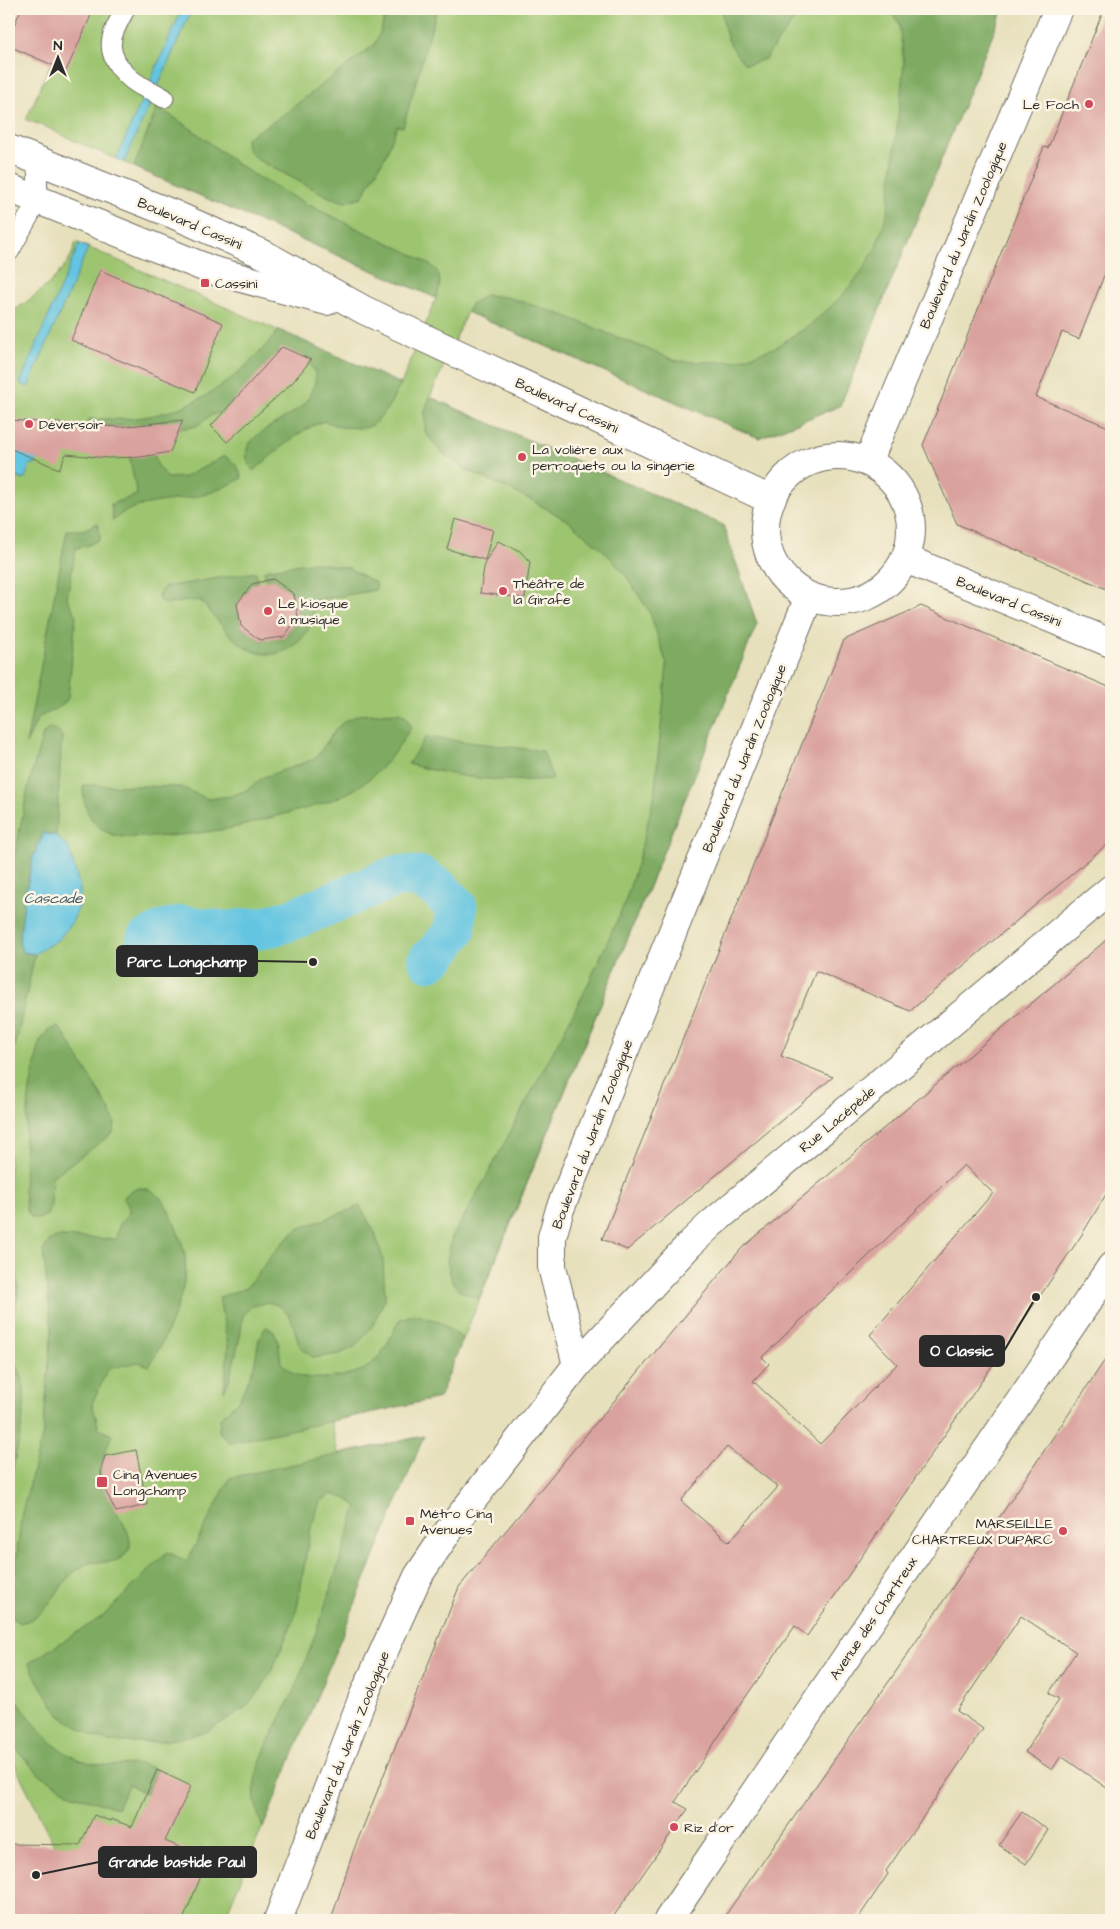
<svg xmlns="http://www.w3.org/2000/svg" width="1120" height="1929" viewBox="0 0 1120 1929" font-family="'Architects Daughter',sans-serif">
<rect width="100%" height="100%" fill="#fcf5e5"/>
<filter id="ink" filterUnits="userSpaceOnUse"><feTurbulence type="fractalNoise" baseFrequency=".02" numOctaves="2"/><feDisplacementMap in="SourceGraphic" scale="10" xChannelSelector="R" yChannelSelector="G"/><feConvolveMatrix kernelMatrix="1 2 1 2 8 2 1 2 1" color-interpolation-filters="sRGB"/></filter>
<filter id="wash" filterUnits="userSpaceOnUse"><feTurbulence type="fractalNoise" baseFrequency=".0096" numOctaves="4" result="noise"/><feDisplacementMap in="SourceGraphic" scale="20" xChannelSelector="R" yChannelSelector="G"/><feGaussianBlur stdDeviation="1.12" result="paint"/><feColorMatrix in="noise" values="0 0 0 0 0 0 0 0 0 0 0 0 0 0 0 0 0 1.4 0 .05"/><feComposite in="paint" operator="in"/></filter>
<g filter="url(#wash)">
<rect width="100%" height="100%" fill="#e7e0bc"/>
<path fill="#9dc570" stroke="#64784e" d="M 75,9 L 1003,9 L 840,406 L 759,438 L 467,312 L 430,397 L 723,525 L 757,624 L 439,1398 L 331,1421 L 338,1454 L 424,1436 L 224,1920 L 55,1920 L 54,1845 L 9,1753 L 9,314 C 30,300 54,283 68,261 C 72,255 74,248 76,242 L 401,384 L 436,298 L 79,143 L 42,125 L 26,120 Z"/>
<g fill="#7eaa62" stroke="#546a46">
<path d="M 387,9 L 437,9 L 403,127 L 397,126 L 386,155 L 362,197 L 345,202 L 329,197 L 256,159 L 247,149 L 246,139 C 255,131 266,127 276,120 L 374,45 L 380,33 Z"/>
<path d="M 722,9 L 802,9 L 765,59 L 751,64 L 745,64 C 729,48 723,31 722,9 Z"/>
<polygon points="888,9 1003,9 840,406 759,438 467,312 472,303 486,295 507,297 560,314 677,361 706,362 736,361 776,347 810,325 839,299 861,273 876,247 888,211 904,63 899,23"/>
<path d="M 157,108 C 196,127 226,160 264,181 C 298,200 333,217 369,234 C 390,244 414,253 433,267 C 443,275 440,288 436,298 L 134,167 Z"/>
<path d="M 279,330 L 401,384 L 387,409 L 373,425 L 365,428 L 340,427 L 324,421 C 297,430 275,454 253,471 C 249,464 245,458 247,449 C 251,432 293,417 306,402 C 308,399 310,394 311,391 C 319,377 316,369 304,358 L 225,413 C 206,412 207,423 193,427 C 184,429 174,427 165,431 C 161,434 158,440 154,443 C 154,459 156,467 168,478 L 185,477 L 225,456 L 237,466 L 242,478 C 229,485 217,491 203,495 C 177,502 130,500 113,521 L 111,504 L 137,495 L 123,426 L 88,425 L 89,419 C 109,419 130,420 150,416 C 206,405 244,373 279,330 Z"/>
<polygon points="430,397 723,525 757,624 479,1299 460,1291 452,1281 447,1261 452,1237 488,1174 584,993 624,905 637,864 654,798 667,665 650,613 624,573 602,549 568,521 531,500 465,469 442,453 425,432 425,410"/>
<polygon points="98,523 100,539 89,545 76,548 67,598 76,615 68,698 63,705 38,718 26,744 67,530 83,530"/>
<path d="M 314,562 L 349,568 L 377,584 L 375,590 L 315,601 C 316,640 277,670 242,645 C 228,636 212,613 200,600 L 165,604 L 160,601 L 158,595 L 164,587 L 256,572 L 257,583 L 253,583 L 237,604 L 241,626 L 260,640 L 284,637 L 298,617 L 294,594 L 273,579 L 266,581 L 264,570 Z"/>
<path d="M 399,713 L 406,717 L 411,727 C 397,751 380,774 355,789 C 331,803 304,809 277,816 C 262,820 247,825 232,828 C 203,833 171,837 141,837 C 132,837 120,838 111,834 C 89,825 83,806 83,785 L 181,787 L 208,799 L 231,796 L 247,790 L 264,777 L 315,759 L 336,729 L 345,721 L 358,715 Z"/>
<polygon points="50,728 56,730 62,736 56,836 44,833 33,857 25,896 19,943 23,952 35,954 17,1039 15,1046 10,1046 9,1045 9,886 28,787 43,734"/>
<path d="M 426,737 L 543,751 L 553,779 C 498,783 460,778 408,764 Z"/>
<polygon points="58,1027 63,1032 108,1107 115,1123 113,1133 52,1177 51,1205 47,1215 39,1219 31,1217 26,1209 24,1191 25,1138 30,1089 40,1041 49,1030"/>
<path d="M 139,1188 C 155,1188 164,1200 170,1213 C 176,1228 183,1242 185,1257 C 190,1287 165,1340 149,1366 L 138,1362 L 108,1369 L 92,1403 L 99,1429 L 112,1435 C 108,1445 102,1458 101,1468 C 101,1476 109,1498 113,1505 C 118,1518 139,1540 126,1554 C 113,1567 100,1559 87,1564 C 81,1567 72,1573 68,1578 C 54,1595 43,1620 19,1623 L 13,1619 L 10,1611 L 22,1512 L 43,1433 L 52,1329 L 43,1251 L 50,1240 L 60,1237 L 116,1239 C 117,1235 117,1230 119,1226 C 126,1213 135,1214 123,1198 L 130,1191 Z"/>
<polygon points="360,1206 375,1233 383,1259 385,1299 373,1325 356,1346 340,1354 313,1358 300,1347 291,1318 280,1306 268,1302 250,1307 243,1316 240,1337 229,1381 224,1391 228,1346 219,1297 246,1288 281,1244 298,1229"/>
<path d="M 9,1249 C 16,1271 26,1297 9,1316 Z"/>
<path d="M 414,1314 L 440,1322 L 463,1339 L 439,1398 L 230,1443 L 219,1432 L 220,1418 L 239,1400 L 254,1367 L 259,1339 L 266,1327 L 274,1331 L 279,1345 L 281,1363 C 286,1367 293,1375 300,1376 C 318,1381 355,1377 370,1365 C 384,1355 392,1334 399,1320 Z"/>
<path d="M 9,1358 C 14,1363 20,1371 22,1377 C 30,1403 16,1456 9,1482 Z"/>
<path d="M 424,1436 L 263,1828 C 256,1811 252,1795 256,1776 C 264,1743 285,1714 297,1683 C 320,1625 338,1566 357,1506 L 345,1498 L 331,1494 L 320,1502 L 311,1527 L 296,1614 L 273,1668 L 261,1689 L 245,1708 L 206,1732 L 159,1742 L 110,1742 L 93,1736 L 60,1716 L 40,1685 L 29,1663 L 103,1616 L 167,1552 L 187,1561 L 230,1478 Z"/>
<path d="M 9,1689 C 34,1722 52,1757 97,1764 C 111,1767 124,1764 139,1764 C 145,1764 151,1768 157,1770 L 146,1794 L 129,1784 L 117,1808 L 73,1795 L 38,1773 L 9,1741 Z"/>
</g>
<g fill="#63c5e1" stroke="#477886">
<polygon points="182,9 192,9 124,163 116,159"/>
<polygon points="79,244 88,248 28,387 20,383"/>
<polygon points="9,446 37,459 35,465 31,463 24,480 17,477 15,481 9,484"/>
<polygon points="44,833 56,836 69,848 80,888 80,905 72,922 59,939 35,954 23,952 19,943 25,896 33,857"/>
</g>
<g fill="none" stroke-linecap="round" stroke-linejoin="round">
<polyline stroke="#63c5e1" stroke-width="42" points="147,940 166,930 184,926 226,932 263,928 291,920 396,876 419,877 439,889 456,907 455,930 437,954 429,960"/>
</g>
<g id="blocks">
<g fill="#daa29e" fill-rule="evenodd">
<polygon points="21,9 94,9 66,71 9,46 9,38"/>
<polygon points="1104,9 1111,9 1111,258 1079,339 1062,332 1036,397 1111,428 1111,591 957,524 923,445 1044,147 1048,148"/>
<polygon points="100,270 223,323 195,392 71,340"/>
<polygon points="282,347 311,360 292,383 227,442 211,426"/>
<polygon points="9,420 120,427 183,420 170,452 141,457 107,458 66,454 59,469 9,448"/>
<polygon points="455,519 493,530 485,560 447,549"/>
<polygon points="498,541 520,551 530,562 525,598 480,593 485,562"/>
<polygon points="273,579 294,594 298,617 284,637 260,640 241,626 237,604 252,584"/>
<polygon points="921,606 1111,688 1111,841 910,1011 816,971 781,1056 833,1077 627,1250 602,1239 844,640"/>
<path d="M 1111,936 L 1111,1186 L 1081,1236 L 807,1636 L 795,1626 L 729,1721 L 675,1802 L 688,1809 L 611,1920 L 331,1920 L 353,1852 L 459,1587 L 741,1249 ZM 964,1165 L 993,1193 L 870,1335 L 897,1364 L 820,1444 L 753,1381 L 769,1364 L 762,1357 ZM 727,1447 L 778,1487 L 729,1542 L 681,1501 Z"/>
<polygon points="1111,1351 1111,1791 1061,1756 1052,1770 1025,1752 1059,1699 1049,1693 1076,1652 1021,1616 957,1711 983,1729 886,1871 888,1874 857,1920 722,1920 897,1670"/>
<polygon points="136,1450 147,1505 116,1512 102,1484 101,1469 105,1456"/>
<polygon points="157,1770 191,1786 165,1841 208,1859 183,1920 9,1920 9,1844 80,1845 94,1815 110,1821 111,1819 132,1827"/>
<polygon points="1022,1812 1048,1830 1026,1864 999,1845"/>
</g>
</g>
</g>
<g filter="url(#ink)">
<use href="#blocks" fill-opacity="0" stroke="#6d6a5e" stroke-width="1"/>
<g fill="none" stroke-linecap="round" stroke-linejoin="round">
<g stroke="#6d6a5e" stroke-width="21">
<g id="lane">
<path d="M 125,9 C 121,18 114,28 112,38 C 107,60 129,81 147,89"/>
<polyline points="155,93 164,98"/>
<polyline points="9,252 38,200 37,160"/>
</g>
</g>
<g stroke="#6d6a5e" stroke-width="30">
<g id="street">
<polyline points="9,149 173,214 267,256 364,310 771,500"/>
<polyline points="9,188 211,270 327,301"/>
<circle cx="838" cy="529" r="73"/>
<polyline points="868,462 1058,9"/>
<polyline points="906,559 1111,643"/>
<polyline points="577,1365 552,1267 552,1237 560,1209 809,597"/>
</g>
</g>
<g stroke="#6d6a5e" stroke-width="30">
<g id="secondary">
<polyline points="278,1920 363,1697 418,1576 447,1533 577,1365 690,1244 711,1224 1111,889"/>
<polyline points="668,1920 1111,1267"/>
</g>
</g>
<use href="#lane" stroke="#fff" stroke-width="19"/>
<use href="#street" stroke="#fff" stroke-width="28"/>
<use href="#secondary" stroke="#fff" stroke-width="28"/>
</g>
</g>
<g fill="#d1495b" stroke="#fcf5e5" stroke-width="2">
<circle cx="1089" cy="104" r="5"/>
<rect x="200" y="278" width="10" height="10" rx="2.5"/>
<circle cx="29" cy="424" r="5"/>
<circle cx="522" cy="457" r="5"/>
<circle cx="503" cy="591" r="5"/>
<circle cx="268" cy="611" r="5"/>
<rect x="96" y="1476" width="12" height="12" rx="2.5"/>
<rect x="405" y="1516" width="10" height="10" rx="2.5"/>
<circle cx="1063" cy="1531" r="5"/>
<circle cx="674" cy="1827" r="5"/>
</g>
<g text-anchor="middle" stroke-width="5" stroke-linejoin="round" paint-order="stroke">
<g font-size="14" fill="#2b2b2b" stroke="#fcf5e5" text-anchor="start">
<text x="1079" y="109" text-anchor="end">Le Foch</text>
<text x="215" y="288">Cassini</text>
<text x="39" y="429">Déversoir</text>
<text x="532" y="454">La volière aux<tspan x="532" dy="16">perroquets ou la singerie</tspan></text>
<text x="513" y="588">Théâtre de<tspan x="513" dy="16">la Girafe</tspan></text>
<text x="278" y="608">Le kiosque<tspan x="278" dy="16">à musique</tspan></text>
<text x="113" y="1479">Cinq Avenues<tspan x="113" dy="16">Longchamp</tspan></text>
<text x="420" y="1518">Métro Cinq<tspan x="420" dy="16">Avenues</tspan></text>
<text x="1053" y="1528" text-anchor="end">MARSEILLE<tspan x="1053" dy="16">CHARTREUX DUPARC</tspan></text>
<text x="684" y="1832">Riz d'or</text>
</g>
<g font-size="14" fill="#2b2b2b" stroke="#fcf5e5">
<text transform="translate(190 223) rotate(23)" y="5">Boulevard Cassini</text>
<text transform="translate(963 235) rotate(-67)" y="5">Boulevard du Jardin Zoologique</text>
<text transform="translate(567 405) rotate(25)" y="5">Boulevard Cassini</text>
<text transform="translate(1009 601) rotate(22)" y="5">Boulevard Cassini</text>
<text transform="translate(744 758) rotate(-68)" y="5">Boulevard du Jardin Zoologique</text>
<text transform="translate(837 1119) rotate(-40)" y="5">Rue Lacépède</text>
<text transform="translate(592 1134) rotate(-69)" y="5">Boulevard du Jardin Zoologique</text>
<text transform="translate(873 1618) rotate(-56)" y="5">Avenue des Chartreux</text>
<text transform="translate(347 1745) rotate(-68)" y="5">Boulevard du Jardin Zoologique</text>
</g>
<g font-size="15" font-style="italic" fill="#3c5962" stroke="#fcf5e5">
<text x="53" y="903">Cascade</text>
</g>
</g>
<path fill="none" stroke="#2b2b2b" stroke-width="2" d="M313 962L257 961M1036 1297L1004 1351M36 1875L99 1862"/>
<g fill="#2b2b2b" stroke="#fcf5e5" stroke-width="2">
<circle cx="313" cy="962" r="5"/>
<circle cx="1036" cy="1297" r="5"/>
<circle cx="36" cy="1875" r="5"/>
</g>
<g fill="#2b2b2b" stroke="#2b2b2b" stroke-width="2">
<rect x="117" y="946" width="140" height="30" rx="5"/>
<rect x="920" y="1336" width="84" height="30" rx="5"/>
<rect x="99" y="1847" width="157" height="30" rx="5"/>
</g>
<g font-size="15" text-anchor="middle" font-weight="bold" fill="#fff">
<text x="187" y="967">Parc Longchamp</text>
<text x="962" y="1356">O Classic</text>
<text x="177" y="1867">Grande bastide Paul</text>
</g>
<rect width="1120" height="1929" fill="none" stroke="#fcf5e5" stroke-width="30"/>
<g transform="translate(58 58)" stroke="#fcf5e5" stroke-width="4" paint-order="stroke">
<path d="M0-4L9 19L0 12L-9 19Z" fill="#2b2b2b"/>
<text y="-8" font-size="14" font-weight="bold" text-anchor="middle" fill="#2b2b2b">N</text>
</g>
</svg>
